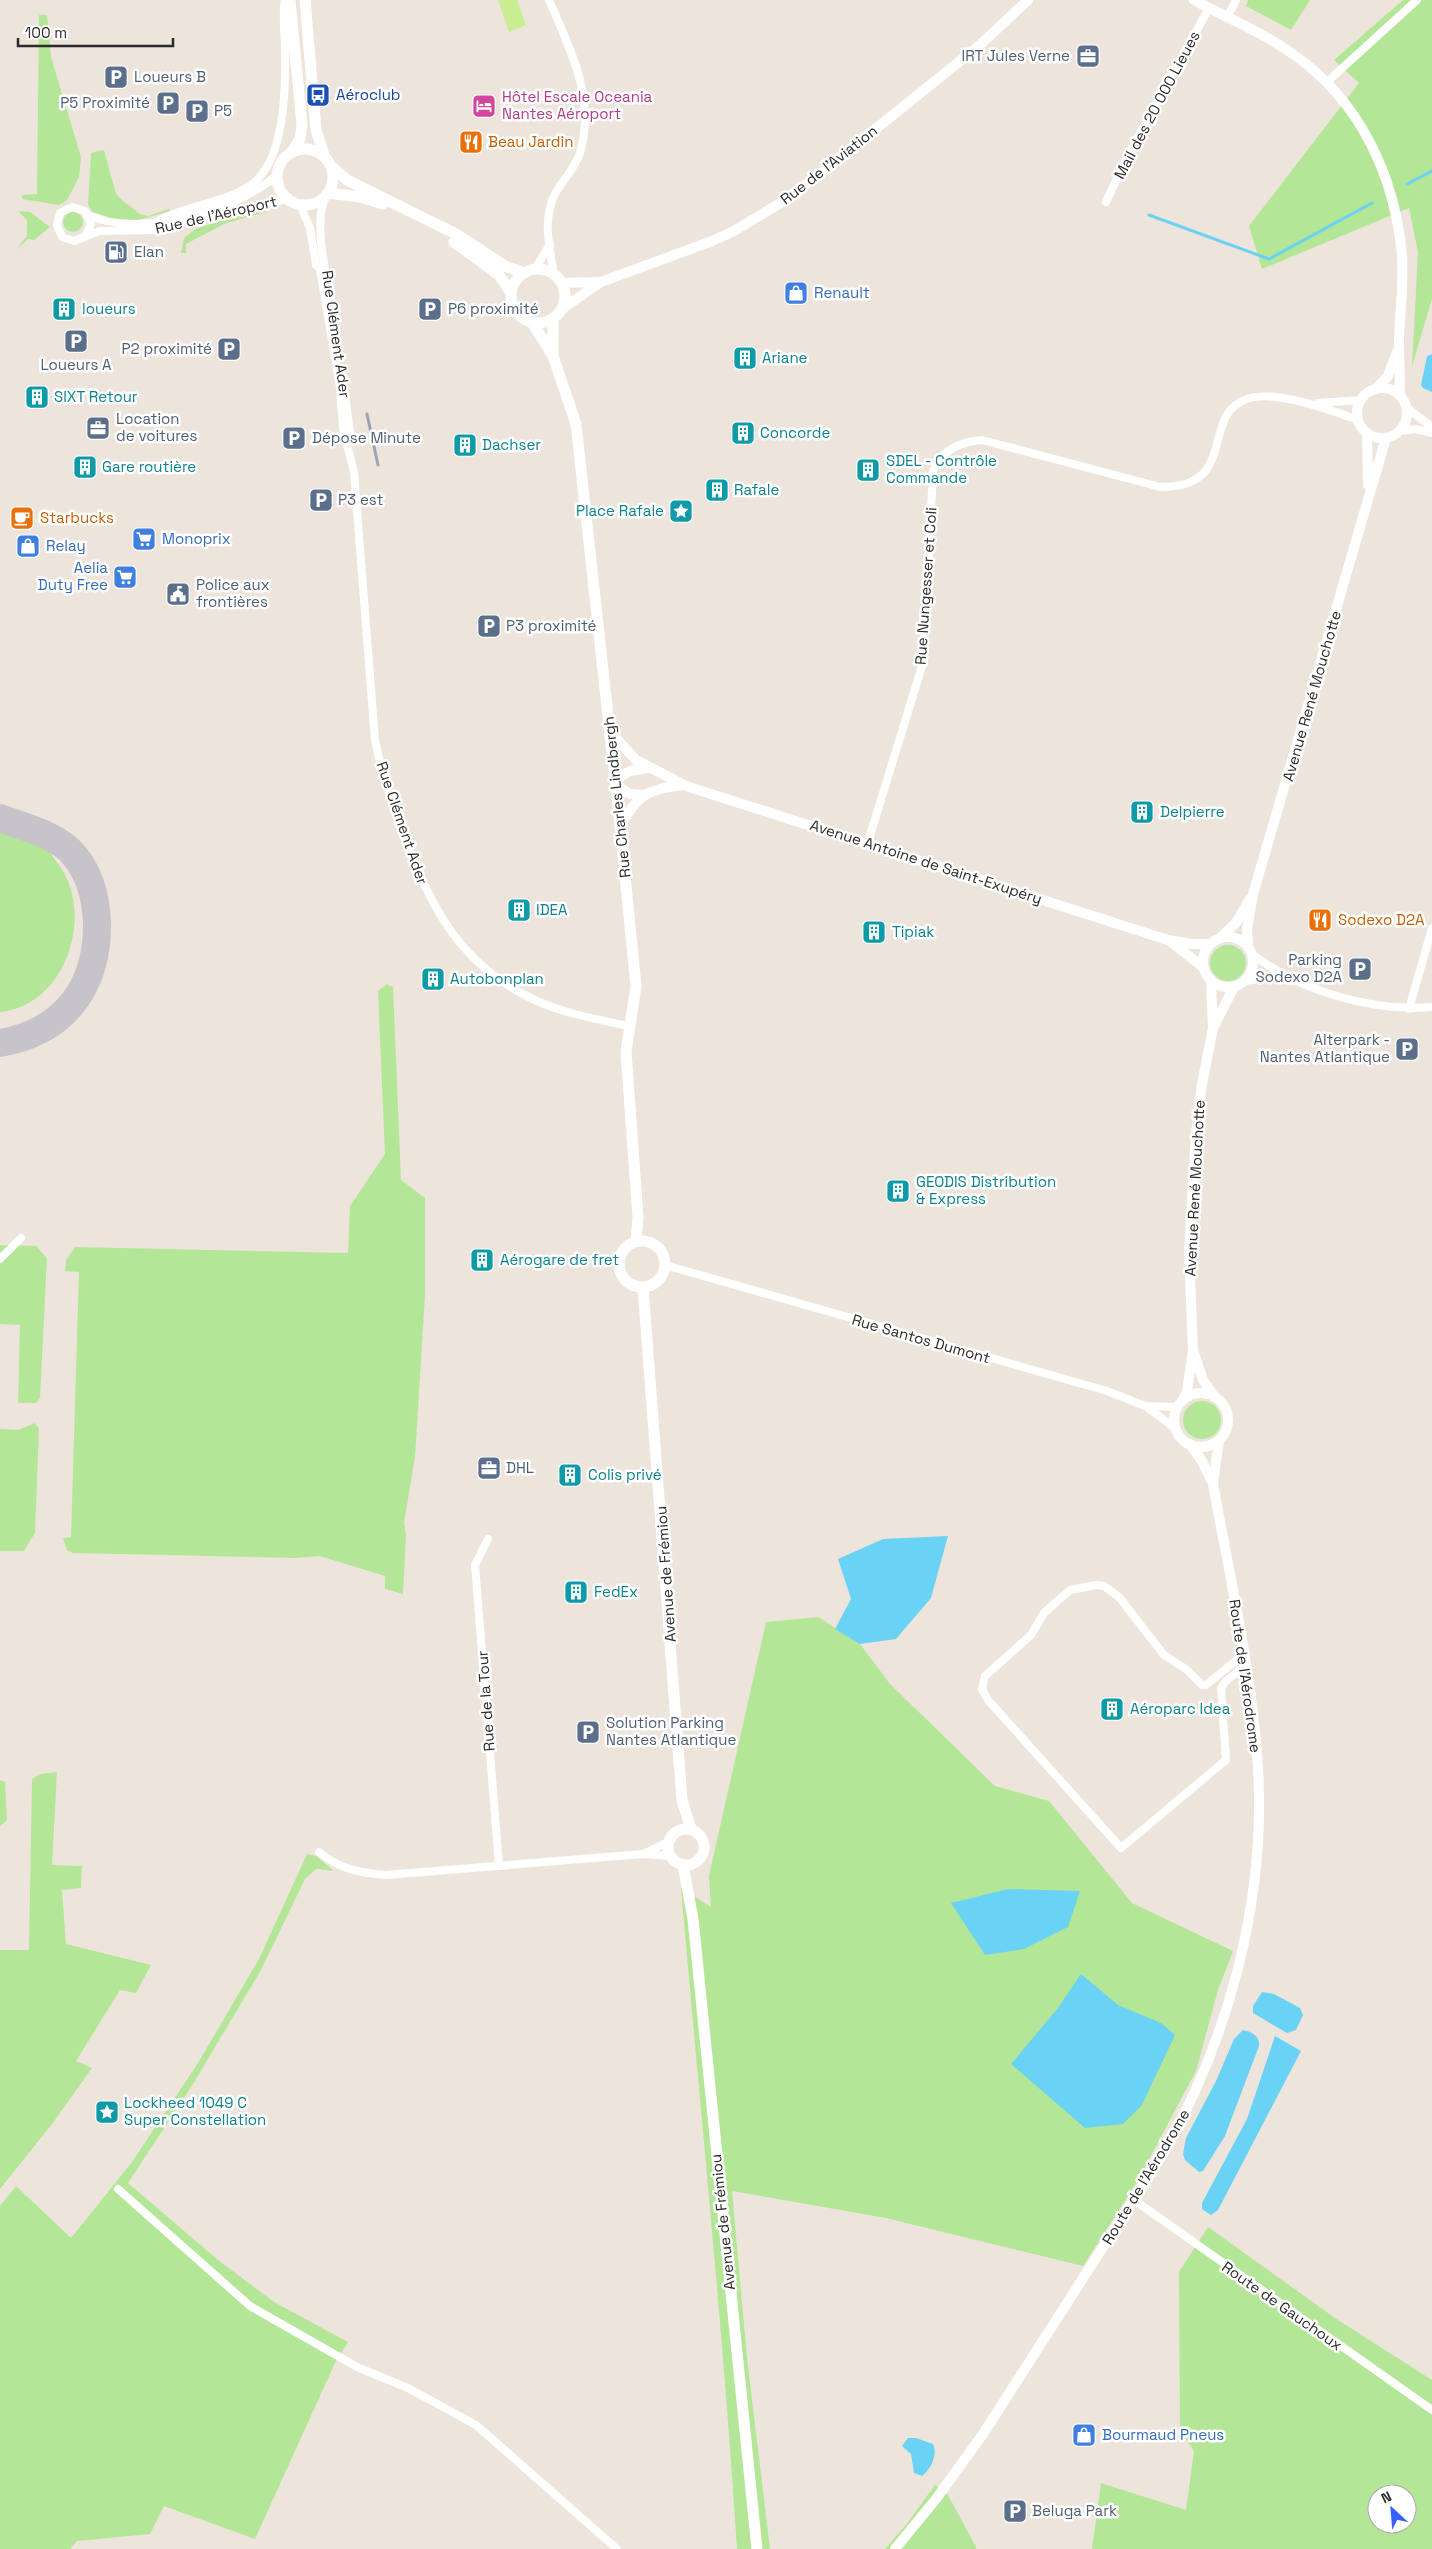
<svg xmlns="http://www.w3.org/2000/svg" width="1432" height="2549" viewBox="0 0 1432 2549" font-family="'Space Grotesk',sans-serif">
<rect width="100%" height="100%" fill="#ede5dc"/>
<g fill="#b3e696" fill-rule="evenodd">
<polygon points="1248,0 1310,0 1291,30 1246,6"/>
<polygon points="1403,0 1432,0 1432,299 1412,366 1418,252 1409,208 1262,269 1249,226 1359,83 1334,60"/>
<polygon points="39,15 47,15 51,57 81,157 79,177 67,200 59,205 22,199 22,195 37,194"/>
<polygon points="104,150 116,194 123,201 140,214 148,216 169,209 170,211 138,220 114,219 93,212 88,205 91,153"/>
<polygon points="267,207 269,211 226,223 186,244 186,253 181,253 184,238 197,228"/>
<polygon points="18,211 30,212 50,227 34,240 28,239 16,250 27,236 27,220"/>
<circle cx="73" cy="222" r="10"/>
<path d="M 0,833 C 12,836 35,840 44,847 C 49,850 53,857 56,861 C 97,911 67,1006 0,1012 Z"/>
<circle cx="1228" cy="963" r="18"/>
<polygon points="387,984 393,987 401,1180 425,1198 425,1295 415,1457 404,1523 406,1535 403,1594 385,1589 385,1576 320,1556 295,1558 73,1553 67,1550 63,1538 71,1537 79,1272 65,1271 66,1260 75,1247 348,1253 350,1206 385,1154 378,991"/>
<polygon points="0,1245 36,1246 47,1258 40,1398 36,1403 18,1403 20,1325 0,1324"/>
<circle cx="1202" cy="1420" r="19"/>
<polygon points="35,1423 39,1429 35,1533 24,1551 0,1551 0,1429 18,1430"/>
<path d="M 818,1617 L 860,1644 L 890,1684 L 995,1786 L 1049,1801 L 1132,1903 L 1233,1951 L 1218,1990 L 1196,2071 L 1137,2182 L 1083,2266 L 886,2218 L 732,2191 L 747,2358 L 770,2549 L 737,2549 C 723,2328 700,2108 681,1888 L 711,1907 L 709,1876 L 766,1622 Z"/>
<polygon points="57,1772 52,1865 82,1866 81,1888 62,1890 66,1944 151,1965 136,1993 120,1990 76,2061 92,2068 52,2124 0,2189 0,1950 29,1950 32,1779 40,1774"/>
<polygon points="0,1780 5,1782 7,1820 0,1826"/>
<polygon points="307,1854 316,1856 334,1871 316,1869 305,1879 261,1970 193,2084 128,2183 218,2260 274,2302 348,2342 335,2363 255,2539 164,2506 150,2534 77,2541 70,2549 0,2549 0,2206 16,2186 71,2238 132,2162 198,2063 259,1959"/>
<path d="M 1208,2227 L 1335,2318 L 1432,2380 L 1432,2549 L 1092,2549 L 1101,2483 L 1186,2510 L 1194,2451 L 1180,2430 L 1179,2272 ZM 1377,2494 L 1407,2494 L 1407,2524 L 1377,2524 Z"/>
<polygon points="935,2485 948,2495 977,2549 885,2549 906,2525"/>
</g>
<polygon fill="#c9ee91" points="498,0 517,0 526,25 509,32"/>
<g fill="#6ad2f4">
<polygon points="1432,354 1432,392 1423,388 1421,385 1427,356"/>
<polygon points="948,1536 931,1598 896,1639 860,1644 835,1629 851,1599 838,1559 883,1539"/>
<polygon points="1008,1889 1080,1891 1068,1927 1024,1949 985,1955 951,1903"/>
<polygon points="1081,1974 1118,2005 1161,2023 1175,2035 1142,2105 1123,2124 1085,2128 1011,2064 1058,2008"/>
<polygon points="1262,1992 1274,1994 1300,2008 1303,2015 1296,2030 1287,2033 1253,2013 1253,2006"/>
<path d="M 1243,2030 C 1252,2032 1260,2036 1259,2046 L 1225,2136 L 1203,2171 L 1199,2172 L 1185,2160 L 1183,2154 L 1186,2138 L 1216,2081 L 1234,2039 Z"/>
<polygon points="1275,2036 1301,2051 1218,2210 1211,2215 1202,2209 1202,2203 1247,2119"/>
<path d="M 908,2438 L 916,2438 L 933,2444 C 938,2455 931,2469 922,2476 L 914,2473 L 911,2454 L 902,2446 Z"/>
</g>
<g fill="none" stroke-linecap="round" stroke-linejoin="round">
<g stroke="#6ad2f4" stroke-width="3">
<polyline points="1407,184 1432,171"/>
<polyline points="1149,215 1269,259 1372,203"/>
</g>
<path stroke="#c6c4c9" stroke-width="28" d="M 0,818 C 23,827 58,835 74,855 C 90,874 96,898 97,922 C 98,986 65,1032 0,1043"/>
<g stroke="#fff" stroke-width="8">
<path d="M 549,0 C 570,49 596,98 580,153 C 575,168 564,179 556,192 C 542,218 549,246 554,274"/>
<polyline points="1227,18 1236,0"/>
<polyline points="1327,82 1417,0"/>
<path d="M 325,197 C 313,227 327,275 332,307"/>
<polyline points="1106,202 1128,155 1209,8"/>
<path d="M 300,205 L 310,228 L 316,265 L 320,269 L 340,387 L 343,429 L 354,472 L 375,740 C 381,771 391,799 401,828 C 428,903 459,966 537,1001 C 566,1014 597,1019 628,1026"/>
<path d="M 88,215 C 139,239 237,211 277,175"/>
<path d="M 156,222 C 185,205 223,204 251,185 C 285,161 286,87 285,49 C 285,34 282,15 285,0"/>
<polyline points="86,235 91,224 85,211 72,207 60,213 57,225 62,237 74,241 100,231 157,230 220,212 238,211 287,199"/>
<polyline points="535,269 550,244"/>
<polyline points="346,402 351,440"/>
<polyline points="1318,403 1362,400"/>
<polyline points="1407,408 1432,427"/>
<polyline points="1400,431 1416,429 1432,433"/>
<path d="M 868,842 L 923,663 L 933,471 C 942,450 959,442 982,440 L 1160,487 C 1240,488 1199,415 1247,399 C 1274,389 1331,410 1358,420"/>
<path d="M 1252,954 C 1300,991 1372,1012 1432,1007"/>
<polyline points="1245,981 1265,978 1293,981"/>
<polyline points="1409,1009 1432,928"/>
<polyline points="0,1259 21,1238"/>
<polyline points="665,1265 1107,1391 1145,1406 1177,1407"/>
<polyline points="1147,1407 1176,1429"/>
<polyline points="488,1539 475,1565 499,1866"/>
<polyline points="1244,1654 1206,1685 1202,1685 1186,1669 1164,1655 1119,1597 1104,1586 1097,1585 1070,1590 1044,1613 1031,1635 985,1676 982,1689 988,1700 1121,1848 1226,1760 1221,1688 1226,1681 1246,1665"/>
<path d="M 319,1852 C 339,1869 360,1873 386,1875 L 643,1854 L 670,1856"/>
<polyline points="645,1853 668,1842"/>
<polyline points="118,2189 250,2306 357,2367 408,2388 476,2425 617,2549"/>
<polyline points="1134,2200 1432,2410"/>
</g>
<g stroke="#fff" stroke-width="10">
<path d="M 1194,0 C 1227,18 1264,33 1294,55 C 1360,101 1395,176 1402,256 C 1404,284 1400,311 1399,339 C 1399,358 1400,377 1400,396"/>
<polyline points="562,283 600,282"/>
<polyline points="562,309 601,282 712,241 734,231 782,202 821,173 981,44 1028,0"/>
<circle cx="1382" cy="413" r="25"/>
<polyline points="1376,389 1388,376 1397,352"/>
<polyline points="1367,433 1368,485"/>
<polyline points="610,732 636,760 686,786 1168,940 1192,944 1210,944"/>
<polyline points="642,795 630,794 616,785 615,780 630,771 648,768"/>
<path d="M 620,827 C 637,795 647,789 683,785"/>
<circle cx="1228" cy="962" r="25"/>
<polyline points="1221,937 1236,923 1250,899"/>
<polyline points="1171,942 1203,967"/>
<polyline points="1248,946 1247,929 1253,894 1386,438"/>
<polyline points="1214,1026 1234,987"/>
<polyline points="1194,1353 1203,1380 1214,1396"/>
<circle cx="1201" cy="1420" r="27"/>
<polyline points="1183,1400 1187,1392 1193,1350 1189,1253 1196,1133 1202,1084 1213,1028 1211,981"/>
<polyline points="1213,1483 1219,1440"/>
<path d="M 895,2549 L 936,2499 L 983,2434 L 1164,2152 C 1229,2038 1266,1900 1258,1768 C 1252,1673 1230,1578 1213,1484 L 1202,1461 L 1190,1444"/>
</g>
<g stroke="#fff" stroke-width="11">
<polyline points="290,0 302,125 300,139 292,152"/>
<polyline points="305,0 316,130 324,155"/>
<circle cx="305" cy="177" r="28"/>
<polyline points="332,167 347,180 458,235 505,266 524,273"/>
<polyline points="328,193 360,197 383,204"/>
<polyline points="454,242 499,275 511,293"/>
<circle cx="538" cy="296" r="27"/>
<polyline points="553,318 553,354"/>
<polyline points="532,322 553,356 576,424 615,780"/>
<polyline points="616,785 636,986 626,1052 638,1217 636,1241"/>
<circle cx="642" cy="1264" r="23"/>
<polyline points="643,1288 682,1800 691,1829"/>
<circle cx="686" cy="1847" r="18"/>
<polyline points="683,1865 693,1919 757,2549"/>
</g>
<polyline stroke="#9ea2b6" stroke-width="3" points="367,414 378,465"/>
</g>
<defs>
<g id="office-square" transform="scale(1.25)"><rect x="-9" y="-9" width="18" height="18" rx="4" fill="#5c6f8a" stroke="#fff"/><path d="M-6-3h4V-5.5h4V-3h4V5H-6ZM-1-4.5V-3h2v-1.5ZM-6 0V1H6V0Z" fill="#fff"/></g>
<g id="parking-square" transform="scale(1.25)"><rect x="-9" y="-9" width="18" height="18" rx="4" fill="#5c6f8a" stroke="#fff"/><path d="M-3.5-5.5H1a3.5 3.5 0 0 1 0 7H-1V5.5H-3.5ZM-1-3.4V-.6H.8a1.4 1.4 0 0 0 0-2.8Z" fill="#fff"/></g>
<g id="bus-square" transform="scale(1.25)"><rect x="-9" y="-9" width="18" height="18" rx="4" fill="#1a4fb4" stroke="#fff"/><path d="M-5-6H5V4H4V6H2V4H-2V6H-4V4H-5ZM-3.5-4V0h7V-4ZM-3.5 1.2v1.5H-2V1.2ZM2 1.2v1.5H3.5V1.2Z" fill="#fff"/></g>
<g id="hotel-square" transform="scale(1.25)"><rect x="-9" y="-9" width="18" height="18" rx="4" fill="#d1479c" stroke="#fff"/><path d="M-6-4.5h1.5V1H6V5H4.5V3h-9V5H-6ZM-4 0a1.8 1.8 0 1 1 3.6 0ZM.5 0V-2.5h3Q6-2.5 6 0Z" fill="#fff"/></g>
<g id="restaurant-square" transform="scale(1.25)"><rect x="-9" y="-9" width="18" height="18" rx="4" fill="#e8710a" stroke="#fff"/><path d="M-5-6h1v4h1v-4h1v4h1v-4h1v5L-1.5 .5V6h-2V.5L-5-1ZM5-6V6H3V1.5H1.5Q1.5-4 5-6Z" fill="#fff"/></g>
<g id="fuel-square" transform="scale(1.25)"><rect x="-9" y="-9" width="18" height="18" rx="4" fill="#5c6f8a" stroke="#fff"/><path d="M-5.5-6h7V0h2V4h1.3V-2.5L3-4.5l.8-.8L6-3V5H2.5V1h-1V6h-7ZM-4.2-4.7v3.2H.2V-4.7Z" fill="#fff"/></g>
<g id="shop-square" transform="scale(1.25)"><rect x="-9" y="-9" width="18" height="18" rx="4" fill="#3f7fe0" stroke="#fff"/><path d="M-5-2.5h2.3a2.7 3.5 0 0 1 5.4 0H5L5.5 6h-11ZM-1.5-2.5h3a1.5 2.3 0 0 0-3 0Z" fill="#fff"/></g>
<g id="building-square" transform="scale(1.25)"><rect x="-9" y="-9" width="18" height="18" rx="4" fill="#0f9aa8" stroke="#fff"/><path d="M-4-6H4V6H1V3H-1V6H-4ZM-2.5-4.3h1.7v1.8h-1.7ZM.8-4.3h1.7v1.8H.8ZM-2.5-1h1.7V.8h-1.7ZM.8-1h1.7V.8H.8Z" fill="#fff"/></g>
<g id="sight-square" transform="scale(1.25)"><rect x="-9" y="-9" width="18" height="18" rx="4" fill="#0f9aa8" stroke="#fff"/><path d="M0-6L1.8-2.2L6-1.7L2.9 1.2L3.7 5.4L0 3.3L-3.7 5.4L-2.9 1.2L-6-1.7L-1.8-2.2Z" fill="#fff"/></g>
<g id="cafe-square" transform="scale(1.25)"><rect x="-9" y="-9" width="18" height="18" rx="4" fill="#e8710a" stroke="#fff"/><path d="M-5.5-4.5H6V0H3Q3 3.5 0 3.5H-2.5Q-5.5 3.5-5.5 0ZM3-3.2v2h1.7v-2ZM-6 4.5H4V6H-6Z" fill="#fff"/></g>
<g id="supermarket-square" transform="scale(1.25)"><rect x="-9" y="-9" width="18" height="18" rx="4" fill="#3f7fe0" stroke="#fff"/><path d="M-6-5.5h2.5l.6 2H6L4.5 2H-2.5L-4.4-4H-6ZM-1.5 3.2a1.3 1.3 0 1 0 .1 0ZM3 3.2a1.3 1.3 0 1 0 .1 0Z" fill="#fff"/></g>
<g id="civic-square" transform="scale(1.25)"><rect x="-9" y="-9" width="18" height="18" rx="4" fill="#5c6f8a" stroke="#fff"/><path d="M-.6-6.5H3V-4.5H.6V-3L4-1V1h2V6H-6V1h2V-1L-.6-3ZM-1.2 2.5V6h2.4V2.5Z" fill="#fff"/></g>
</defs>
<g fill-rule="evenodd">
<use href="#office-square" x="1088" y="56"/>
<use href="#parking-square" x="116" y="77"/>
<use href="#bus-square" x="318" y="95"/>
<use href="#parking-square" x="168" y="103"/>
<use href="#hotel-square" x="484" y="106"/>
<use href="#parking-square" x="197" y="111"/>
<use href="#restaurant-square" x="471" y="142"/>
<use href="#fuel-square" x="116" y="252"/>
<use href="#shop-square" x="796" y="293"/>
<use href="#building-square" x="64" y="309"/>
<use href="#parking-square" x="430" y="309"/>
<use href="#parking-square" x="76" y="341"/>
<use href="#parking-square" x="229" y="349"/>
<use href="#building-square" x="745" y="358"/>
<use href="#building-square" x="37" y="397"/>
<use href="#office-square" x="98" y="428"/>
<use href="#building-square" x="743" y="433"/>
<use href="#parking-square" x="294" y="438"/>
<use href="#building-square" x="465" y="445"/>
<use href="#building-square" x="85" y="467"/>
<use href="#building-square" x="868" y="470"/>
<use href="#building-square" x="717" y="490"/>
<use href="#parking-square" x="321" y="500"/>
<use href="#sight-square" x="681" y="511"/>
<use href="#cafe-square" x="22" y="518"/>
<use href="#supermarket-square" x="144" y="539"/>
<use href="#shop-square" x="28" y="546"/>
<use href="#supermarket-square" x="125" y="577"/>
<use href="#civic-square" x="178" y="594"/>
<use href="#parking-square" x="489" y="626"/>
<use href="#building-square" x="1142" y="812"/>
<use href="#building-square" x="519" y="910"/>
<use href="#restaurant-square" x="1320" y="920"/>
<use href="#building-square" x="874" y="932"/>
<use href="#parking-square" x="1360" y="969"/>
<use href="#building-square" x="433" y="979"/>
<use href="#parking-square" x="1407" y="1049"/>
<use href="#building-square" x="898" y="1191"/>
<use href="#building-square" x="482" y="1260"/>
<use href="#office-square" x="489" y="1468"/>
<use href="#building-square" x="570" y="1475"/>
<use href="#building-square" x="576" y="1592"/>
<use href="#building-square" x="1112" y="1709"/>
<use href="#parking-square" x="588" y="1732"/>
<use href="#sight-square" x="107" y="2112"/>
<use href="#shop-square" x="1084" y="2435"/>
<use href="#parking-square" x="1015" y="2511"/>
</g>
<g text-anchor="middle" stroke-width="5" stroke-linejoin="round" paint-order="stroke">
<g font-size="15" fill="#4e5e75" stroke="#fff" text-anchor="start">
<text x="1070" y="61" text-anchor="end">IRT Jules Verne</text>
<text x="134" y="82">Loueurs B</text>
<text x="150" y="108" text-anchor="end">P5 Proximité</text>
<text x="214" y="116">P5</text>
<text x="134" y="257">Elan</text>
<text x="448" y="314">P6 proximité</text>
<text x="212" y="354" text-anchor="end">P2 proximité</text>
<text x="76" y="370" text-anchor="middle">Loueurs A</text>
<text x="116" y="424">Location<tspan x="116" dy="17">de voitures</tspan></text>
<text x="312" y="443">Dépose Minute</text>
<text x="338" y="505">P3 est</text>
<text x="196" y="590">Police aux<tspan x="196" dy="17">frontières</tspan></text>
<text x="506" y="631">P3 proximité</text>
<text x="1342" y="965" text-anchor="end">Parking<tspan x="1342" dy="17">Sodexo D2A</tspan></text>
<text x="1390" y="1045" text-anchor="end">Alterpark -<tspan x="1390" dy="17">Nantes Atlantique</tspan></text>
<text x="506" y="1473">DHL</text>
<text x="606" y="1728">Solution Parking<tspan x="606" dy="17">Nantes Atlantique</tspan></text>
<text x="1032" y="2516">Beluga Park</text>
</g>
<g font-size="15" fill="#164399" stroke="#fff" text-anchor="start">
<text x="336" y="100">Aéroclub</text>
</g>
<g font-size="15" fill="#b23c85" stroke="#fff" text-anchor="start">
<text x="502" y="102">Hôtel Escale Oceania<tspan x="502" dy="17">Nantes Aéroport</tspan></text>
</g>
<g font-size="15" fill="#2b2b2b" stroke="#fff">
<text transform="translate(1157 105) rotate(-62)" y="5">Mail des 20 000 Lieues</text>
<text transform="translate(829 165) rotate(-38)" y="5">Rue de l'Aviation</text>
<text transform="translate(216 215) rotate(-13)" y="5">Rue de l'Aéroport</text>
<text transform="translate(336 334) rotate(82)" y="5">Rue Clément Ader</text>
<text transform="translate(926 586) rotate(-86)" y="5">Rue Nungesser et Coli</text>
<text transform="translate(1312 696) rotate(-74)" y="5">Avenue René Mouchotte</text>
<text transform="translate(617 797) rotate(-96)" y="5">Rue Charles Lindbergh</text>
<text transform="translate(402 823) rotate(71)" y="5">Rue Clément Ader</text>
<text transform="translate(926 862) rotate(18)" y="5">Avenue Antoine de Saint-Exupéry</text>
<text transform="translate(1195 1188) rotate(-87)" y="5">Avenue René Mouchotte</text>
<text transform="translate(921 1339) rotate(16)" y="5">Rue Santos Dumont</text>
<text transform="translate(666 1574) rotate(-94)" y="5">Avenue de Frémiou</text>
<text transform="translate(1245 1676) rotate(82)" y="5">Route de l'Aérodrome</text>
<text transform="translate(486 1701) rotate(-94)" y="5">Rue de la Tour</text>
<text transform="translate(1146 2177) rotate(-59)" y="5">Route de l'Aérodrome</text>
<text transform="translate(723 2222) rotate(-96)" y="5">Avenue de Frémiou</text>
<text transform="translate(1282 2306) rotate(35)" y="5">Route de Gauchoux</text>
</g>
<g font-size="15" fill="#c56008" stroke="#fff" text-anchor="start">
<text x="488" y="147">Beau Jardin</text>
<text x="40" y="523">Starbucks</text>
<text x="1338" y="925">Sodexo D2A</text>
</g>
<g font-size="15" fill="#366cbe" stroke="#fff" text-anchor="start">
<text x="814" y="298">Renault</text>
<text x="162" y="544">Monoprix</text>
<text x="46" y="551">Relay</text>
<text x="108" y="573" text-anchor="end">Aelia<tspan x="108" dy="17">Duty Free</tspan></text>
<text x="1102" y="2440">Bourmaud Pneus</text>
</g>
<g font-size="15" fill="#0d838f" stroke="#fff" text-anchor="start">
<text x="82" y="314">loueurs</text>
<text x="762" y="363">Ariane</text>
<text x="54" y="402">SIXT Retour</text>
<text x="760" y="438">Concorde</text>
<text x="482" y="450">Dachser</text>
<text x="886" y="466">SDEL - Contrôle<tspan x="886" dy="17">Commande</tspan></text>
<text x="102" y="472">Gare routière</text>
<text x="734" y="495">Rafale</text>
<text x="664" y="516" text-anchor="end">Place Rafale</text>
<text x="1160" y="817">Delpierre</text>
<text x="536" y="915">IDEA</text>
<text x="892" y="937">Tipiak</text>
<text x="450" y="984">Autobonplan</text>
<text x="916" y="1187">GEODIS Distribution<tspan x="916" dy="17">&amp; Express</tspan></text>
<text x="500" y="1265">Aérogare de fret</text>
<text x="588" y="1480">Colis privé</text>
<text x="594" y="1597">FedEx</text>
<text x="1130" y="1714">Aéroparc Idea</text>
<text x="124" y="2108">Lockheed 1049 C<tspan x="124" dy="17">Super Constellation</tspan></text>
</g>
</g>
<g transform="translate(1392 2509) rotate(334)"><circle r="24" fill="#ffffff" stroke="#aaaaaa"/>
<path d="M0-4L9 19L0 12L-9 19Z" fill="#3761ff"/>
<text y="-8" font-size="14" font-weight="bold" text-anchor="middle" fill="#2b2b2b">N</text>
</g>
<path d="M18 38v8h155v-8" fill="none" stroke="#2b2b2b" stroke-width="2.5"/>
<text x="25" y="38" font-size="15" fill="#2b2b2b" stroke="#ffffff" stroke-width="4" paint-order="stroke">100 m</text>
</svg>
